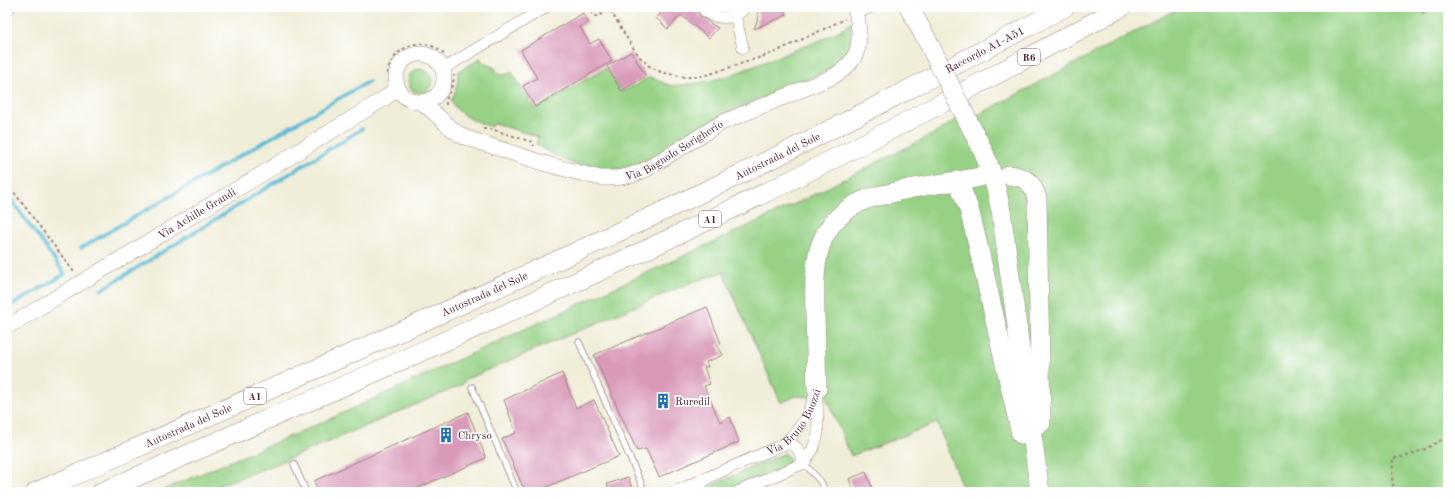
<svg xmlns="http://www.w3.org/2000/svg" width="1455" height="499" viewBox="0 0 1455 499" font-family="'Old Standard TT',serif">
<rect width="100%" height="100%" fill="#fff"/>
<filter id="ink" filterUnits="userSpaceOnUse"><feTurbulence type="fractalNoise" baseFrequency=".025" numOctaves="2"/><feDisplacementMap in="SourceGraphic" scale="8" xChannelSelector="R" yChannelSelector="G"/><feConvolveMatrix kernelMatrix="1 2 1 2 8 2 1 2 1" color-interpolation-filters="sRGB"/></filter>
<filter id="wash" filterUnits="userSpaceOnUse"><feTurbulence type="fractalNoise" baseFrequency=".012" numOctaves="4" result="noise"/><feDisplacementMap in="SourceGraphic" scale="16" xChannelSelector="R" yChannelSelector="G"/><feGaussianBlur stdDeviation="0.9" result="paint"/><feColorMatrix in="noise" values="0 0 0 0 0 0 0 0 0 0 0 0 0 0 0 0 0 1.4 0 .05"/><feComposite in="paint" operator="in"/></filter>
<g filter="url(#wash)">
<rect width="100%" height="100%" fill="#f0edd8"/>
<g fill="#96d185" stroke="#707858">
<polygon points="1181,7 1448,7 1448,492 964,492 937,423 851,456 827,399 796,396 781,403 723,272 690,283 474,376 466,379 462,385 274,465 201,492 158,492 321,423 718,240 797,203 941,130 958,118 961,124"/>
<path d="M 851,22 C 851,41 853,51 839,65 C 800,84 758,98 719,117 C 683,135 652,166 610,170 C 583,173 559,157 536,145 L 538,137 L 494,123 L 491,127 C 476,121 459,117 451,101 C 456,92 458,83 458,72 L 481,58 L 482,62 L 495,68 L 497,72 L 504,75 L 512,72 L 535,109 L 606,68 L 622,92 L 650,77 L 671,86 L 698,83 L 726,77 L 823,39 L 837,32 Z"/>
<circle cx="420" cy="81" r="12"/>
<polygon points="785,453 791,461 788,464 725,492 710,492 707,487"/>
</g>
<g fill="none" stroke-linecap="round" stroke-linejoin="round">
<g stroke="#58bad6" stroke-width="3.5">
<polyline points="7,194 65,274 7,308"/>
<polyline points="81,248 369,81"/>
<polyline points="101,290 362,129"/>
</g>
<polyline stroke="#58bad6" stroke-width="12" points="7,12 11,7"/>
</g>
<g id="blocks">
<g fill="#d99aba">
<polygon points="668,7 693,7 701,17 718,28 709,38 681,15 668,29 656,18"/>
<polygon points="755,7 783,7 787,15 754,29 759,16"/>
<polygon points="583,13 588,22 580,27 590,44 599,39 612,61 535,107 523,86 537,78 521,50"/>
<polygon points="631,52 646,76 621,91 607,66"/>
<polygon points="707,307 721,344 717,345 723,355 706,362 708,367 704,367 710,384 704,386 720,422 730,417 739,442 659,477 646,449 637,451 594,355"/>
<polygon points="562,373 576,408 594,400 619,456 535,492 525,492 502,439 516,433 504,400"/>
<polygon points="468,412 486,458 409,492 318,492 314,481"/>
<polygon points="866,472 874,492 854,492 849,479"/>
<polygon points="628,477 632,488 621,492 610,492 607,484"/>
</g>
</g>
</g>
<g filter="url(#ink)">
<use href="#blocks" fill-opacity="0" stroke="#9d8682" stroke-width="1"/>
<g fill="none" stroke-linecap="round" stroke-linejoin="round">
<g stroke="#9d8682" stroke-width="7">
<g id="lane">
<polyline points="579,342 645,492"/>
<polyline points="472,387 517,492"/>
<polyline points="804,463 821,482 825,492"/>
<polyline points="294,464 306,492"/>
</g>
</g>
<g stroke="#9d8682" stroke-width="12">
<g id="street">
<path d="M 701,7 C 712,20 734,22 745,7"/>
<polyline points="857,13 871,7"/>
<polyline points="735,15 743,48"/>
<polyline points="443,69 546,7"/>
<path d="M 782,445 C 796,440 800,452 804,463"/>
<path id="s1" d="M 674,492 L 782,445 C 802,429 809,413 817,389"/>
<polyline points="701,492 701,484 707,478"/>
<polyline points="737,492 804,463 813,449 818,433 817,398"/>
</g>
</g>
<g stroke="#9d8682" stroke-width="16">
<g id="secondary">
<circle cx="420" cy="78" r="24"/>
<path id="s2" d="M 422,103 C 437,113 448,129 464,137 L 543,163 L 588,175 L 601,178 L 617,178 L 632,175 L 647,169 L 721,123 L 830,78 C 862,62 863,39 855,7"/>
<path id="s3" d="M 7,327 L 252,180 L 385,98 L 392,92 L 396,84"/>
</g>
</g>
<g stroke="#9d8682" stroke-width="20">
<g id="highway">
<polyline points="909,7 928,42"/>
<path d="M 974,133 C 988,158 996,183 1001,211 L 1040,492"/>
<path d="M 1009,175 C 1026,177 1032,182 1037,198 L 1041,423"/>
<polyline points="958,181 969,209 977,241 1021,434"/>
<path d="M 817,389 C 816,365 816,341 815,316 C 814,265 812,222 867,199 C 874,197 881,195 888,194 C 918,185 950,183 980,177"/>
<path id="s4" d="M 36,492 C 266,391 498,291 724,182 C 839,127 952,67 1065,7"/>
<path d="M 102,492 C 313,399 526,308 734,208 C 865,145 994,76 1122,7"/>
</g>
</g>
<g stroke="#9d8682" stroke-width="2" stroke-dasharray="3 3" stroke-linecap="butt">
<polyline points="587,7 594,16 598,16 610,10 630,43 639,56 649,66 661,72 685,77 697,77 710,74 773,53 845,19"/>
<polyline points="1422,13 1431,7"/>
<path d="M 387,74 C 391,53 411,38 432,46 C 437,48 441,52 446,55"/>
<path d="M 446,105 C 445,96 454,88 454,75"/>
<polyline points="483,129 491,129 532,142 534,146"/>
<polyline points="7,183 74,272"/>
<path d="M 1396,492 L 1392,482 L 1393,458 C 1413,457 1431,446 1448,436"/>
</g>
<use href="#lane" stroke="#fff" stroke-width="5.5"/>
<use href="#street" stroke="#fff" stroke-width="11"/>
<use href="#secondary" stroke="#fff" stroke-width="15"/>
<use href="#highway" stroke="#fff" stroke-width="19"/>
<g stroke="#9d8682" stroke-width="20" stroke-linecap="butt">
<polyline id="highway-bridge" points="928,42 974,133"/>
</g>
<use href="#highway-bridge" stroke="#fff" stroke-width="19"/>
</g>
</g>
<defs>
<g id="building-bare" transform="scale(1.2)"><path d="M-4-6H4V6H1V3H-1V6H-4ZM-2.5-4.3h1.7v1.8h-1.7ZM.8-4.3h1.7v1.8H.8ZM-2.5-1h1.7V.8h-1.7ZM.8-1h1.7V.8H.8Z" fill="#1f6fb2" stroke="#fff" stroke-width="2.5" paint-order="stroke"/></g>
</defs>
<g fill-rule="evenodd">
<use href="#building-bare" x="663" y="401"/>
<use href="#building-bare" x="446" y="435"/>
</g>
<g text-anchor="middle" stroke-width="3.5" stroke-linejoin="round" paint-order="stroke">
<g fill="#fff" stroke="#80626b" stroke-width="1">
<rect x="1018" y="49" width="22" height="16" rx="3"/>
<rect x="699" y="211" width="22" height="16" rx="3"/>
<rect x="244" y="388" width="22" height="16" rx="3"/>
</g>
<g font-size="10" font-weight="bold" fill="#4a1f2b">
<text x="1029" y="61">R6</text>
<text x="710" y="223">A1</text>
<text x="255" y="400">A1</text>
</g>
<g font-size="11" fill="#4a1f2b" stroke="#fff">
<text dy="4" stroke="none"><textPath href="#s4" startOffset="1047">Raccordo A1-A51</textPath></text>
<text dy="4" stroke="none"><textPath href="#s2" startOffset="277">Via Bagnolo Sorigherio</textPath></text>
<text dy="4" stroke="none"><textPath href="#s4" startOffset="814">Autostrada del Sole</textPath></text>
<text dy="4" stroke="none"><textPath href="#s3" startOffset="221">Via Achille Grandi</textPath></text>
<text dy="4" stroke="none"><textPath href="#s4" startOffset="490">Autostrada del Sole</textPath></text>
<text dy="4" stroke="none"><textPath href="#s1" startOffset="143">Via Bruno Buozzi</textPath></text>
<text dy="4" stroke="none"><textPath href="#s4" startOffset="166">Autostrada del Sole</textPath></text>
</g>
<g font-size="11" fill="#4a1f2b" stroke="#fff" text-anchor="start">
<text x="675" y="405">Ruredil</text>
<text x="458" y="439">Chryso</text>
</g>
</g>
<rect width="1455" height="499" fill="none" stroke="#fff" stroke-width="24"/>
</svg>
